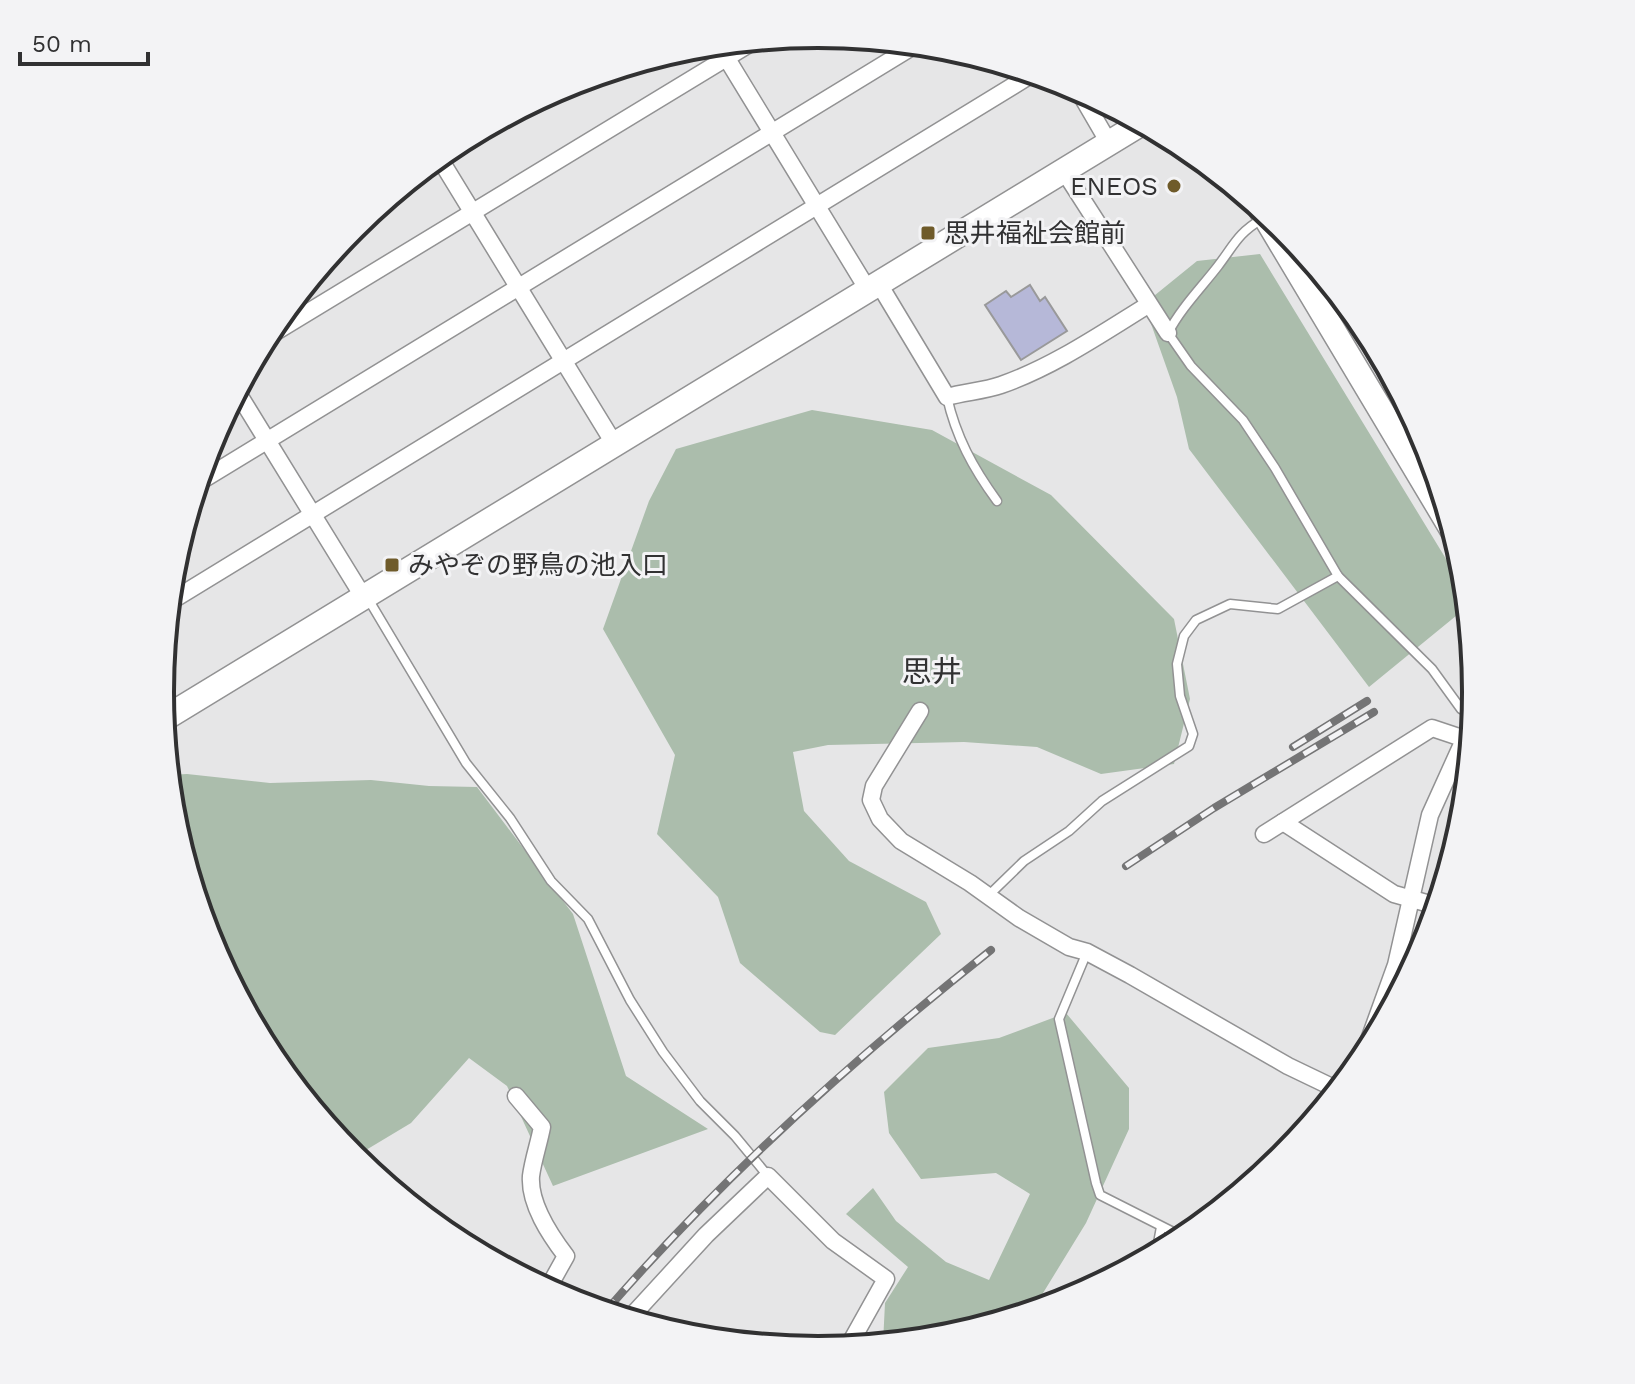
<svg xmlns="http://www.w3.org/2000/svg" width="1635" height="1384" viewBox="0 0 1635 1384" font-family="'Work Sans','Noto Sans JP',sans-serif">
<rect width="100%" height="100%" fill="#e6e6e7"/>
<g fill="#abbdac">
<polygon points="1260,254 1454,572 1462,611 1369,687 1189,449 1177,397 1144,304 1197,261"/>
<polygon points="812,410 932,430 1051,495 1174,619 1190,699 1174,764 1101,774 1037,747 964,742 828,745 793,752 804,811 849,861 926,902 941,934 835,1035 820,1032 740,963 718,897 657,834 675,755 603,629 649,501 676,449"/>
<polygon points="187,774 270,783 371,780 429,786 477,787 573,914 626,1076 708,1129 553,1186 507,1086 469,1058 411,1123 356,1156 357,1161 270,1057 209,943 172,820 168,775"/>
<polygon points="1066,1013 1129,1088 1129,1129 1086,1223 1032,1311 945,1337 883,1343 885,1303 908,1267 846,1214 873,1188 896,1221 946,1262 989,1280 1030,1194 996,1173 921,1179 889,1133 884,1092 928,1048 999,1038"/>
</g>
<polygon fill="#b6b8d8" stroke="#99999a" stroke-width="2" points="1030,285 1040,301 1045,297 1067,331 1021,360 985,305 1006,291 1011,297"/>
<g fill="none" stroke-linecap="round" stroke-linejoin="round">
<g stroke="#929293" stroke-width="11">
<g id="lane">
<path d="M 1262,219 C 1238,233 1234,245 1218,266 C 1201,288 1181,308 1168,333 L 1191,366 L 1243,420 L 1275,468 L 1338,576 L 1432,669 L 1461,709 L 1473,715"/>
<path d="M 947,397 C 956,437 973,468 997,501"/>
<polyline points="367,597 466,763 510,818 551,881 588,919 630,1000 663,1052 700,1101 735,1136 768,1176"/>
<polyline points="988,896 1024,861 1069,831 1102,801 1189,746 1193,734 1180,696 1177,664 1184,636 1196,620 1230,604 1278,609 1338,576"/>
<polyline points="1087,952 1059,1019 1096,1183 1100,1195 1185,1238"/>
<polyline points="1156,1254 1161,1227"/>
</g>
</g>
<g stroke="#929293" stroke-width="19">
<g id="street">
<polyline points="718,44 868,290"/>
<polyline points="1077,88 1109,143"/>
<polyline points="438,156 615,445"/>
<polyline points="1064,171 1168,333"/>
<path d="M 879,284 L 947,397 C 964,392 984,391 1001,385 C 1053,367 1101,334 1148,305"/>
<polyline points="1322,313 1343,300"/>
<polyline points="264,339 756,40"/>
<polyline points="236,390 364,598"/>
<polyline points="196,484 917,44"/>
<polyline points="168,603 1034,73"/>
<polyline points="920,711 874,786 871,800 880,819 901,841 970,883 1019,918 1069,947 1087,952 1130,975 1288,1066 1338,1090"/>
<polyline points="1283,822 1394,894 1437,906"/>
<polyline points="1264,834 1432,728 1471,741"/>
<polyline points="1361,1062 1396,965 1430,815 1473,720"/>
<path d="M 516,1096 L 542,1127 C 539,1143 533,1160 531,1176 C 529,1204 550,1235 566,1256 L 547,1290"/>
<polyline points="629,1319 706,1235 768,1176 833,1241 886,1279 848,1347"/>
</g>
</g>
<g stroke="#929293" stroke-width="27">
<g id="secondary">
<polyline points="1260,208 1453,531"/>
<polyline points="162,720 1142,123"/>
</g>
</g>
<use href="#lane" stroke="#fff" stroke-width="8"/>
<use href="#street" stroke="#fff" stroke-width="16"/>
<use href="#secondary" stroke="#fff" stroke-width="24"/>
<g stroke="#747475" stroke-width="8">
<g id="rail">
<polyline points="1293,747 1367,701"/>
<polyline points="1126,866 1214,808 1374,712"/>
<path d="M 605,1312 C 721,1178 852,1060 991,950"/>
</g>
</g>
<use href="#rail" stroke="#f3f3f5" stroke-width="5" stroke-dasharray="15" stroke-linecap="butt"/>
</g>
<g fill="#6f5b2a" stroke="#f3f3f5" stroke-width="3">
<circle cx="1174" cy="186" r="8"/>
<rect x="920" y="225" width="16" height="16" rx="4"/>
<rect x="384" y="557" width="16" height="16" rx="4"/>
</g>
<g text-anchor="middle" stroke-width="6" stroke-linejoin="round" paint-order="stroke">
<g font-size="26" fill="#313132" stroke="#f3f3f5" text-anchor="start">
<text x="1158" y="195" text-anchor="end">ENEOS</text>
<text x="944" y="242">思井福祉会館前</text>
<text x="408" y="574">みやぞの野鳥の池入口</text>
</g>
<g font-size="30" fill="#313132" stroke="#f3f3f5">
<text x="932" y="682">思井</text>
</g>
</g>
<path d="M0 0H1635V1384H0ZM174 692a644 644 0 1 1 1288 0a644 644 0 1 1-1288 0Z" fill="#f3f3f5" fill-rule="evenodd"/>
<path fill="none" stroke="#313132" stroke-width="4" d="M174 692a644 644 0 1 1 1288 0a644 644 0 1 1-1288 0Z"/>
<path d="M20 52v12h128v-12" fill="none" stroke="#313132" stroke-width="4"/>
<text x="32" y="52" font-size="24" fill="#313132" stroke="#f3f3f5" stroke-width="6" paint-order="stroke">50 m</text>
</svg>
